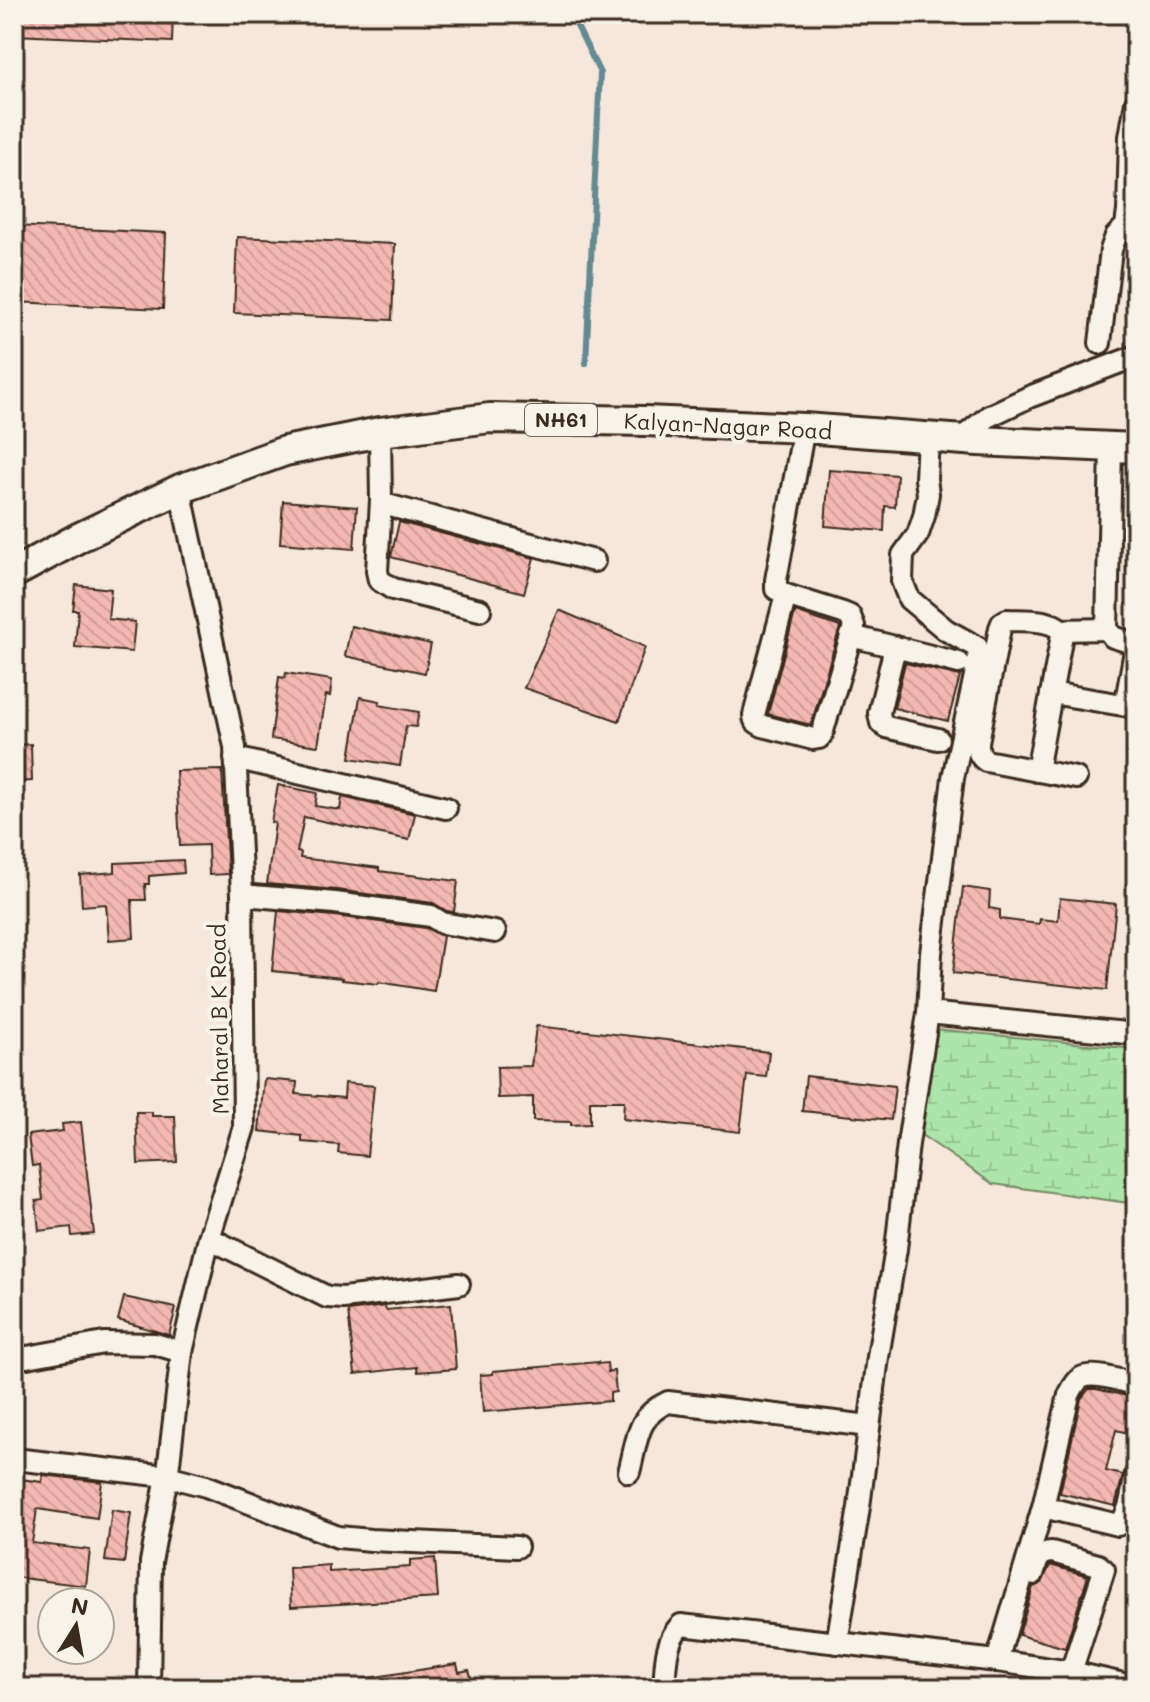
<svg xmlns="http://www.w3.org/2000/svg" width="1150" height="1702" viewBox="0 0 1150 1702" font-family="Mali,sans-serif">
<defs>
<pattern id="wetland-marsh" width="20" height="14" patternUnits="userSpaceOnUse" patternTransform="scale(2)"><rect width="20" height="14" fill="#ace5a9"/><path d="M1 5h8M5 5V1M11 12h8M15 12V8" fill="none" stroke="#95c591"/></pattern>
<pattern id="building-back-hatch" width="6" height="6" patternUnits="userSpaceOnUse" patternTransform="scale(2)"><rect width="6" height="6" fill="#f4b8b2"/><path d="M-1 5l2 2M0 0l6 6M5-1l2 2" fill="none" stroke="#d29e99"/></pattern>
</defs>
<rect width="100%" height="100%" fill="#f6e7dd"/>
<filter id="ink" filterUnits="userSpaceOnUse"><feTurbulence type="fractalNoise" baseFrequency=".0125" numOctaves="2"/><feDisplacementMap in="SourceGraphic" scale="16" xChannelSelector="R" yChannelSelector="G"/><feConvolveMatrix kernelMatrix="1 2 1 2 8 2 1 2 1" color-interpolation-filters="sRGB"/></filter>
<g filter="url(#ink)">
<polygon fill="url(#wetland-marsh)" stroke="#748864" stroke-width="2" points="934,1029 1136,1049 1136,1204 993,1184 914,1130"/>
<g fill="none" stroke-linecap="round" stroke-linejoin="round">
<polyline stroke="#638991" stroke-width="6" points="571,14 600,73 586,363"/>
</g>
<g fill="url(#building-back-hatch)" stroke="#3b2a1e" stroke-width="2">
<polygon points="15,14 173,14 172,42 14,35"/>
<polygon points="14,226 166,233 163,309 14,302"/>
<polygon points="237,237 395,244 392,320 234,313"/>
<polygon points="829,470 897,475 895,507 885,506 884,531 825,526"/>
<polygon points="283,501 357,507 354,549 280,543"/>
<polygon points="399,522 534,558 524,593 391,557"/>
<polygon points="76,585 111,589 108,619 135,622 132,652 75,647 78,610 73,610"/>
<polygon points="559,610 645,647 619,721 524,688"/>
<polygon points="795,612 840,627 811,725 768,714"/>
<polygon points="351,626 431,644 425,673 345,656"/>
<polygon points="905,663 960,676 948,721 894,708"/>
<polygon points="286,673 332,680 330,696 326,695 318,746 271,739 279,677 285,678"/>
<polygon points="360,697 380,701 379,705 419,712 416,727 406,726 400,766 350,758"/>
<polygon points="31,744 32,781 14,782 14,745"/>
<polygon points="222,770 228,874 209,875 208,845 180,846 176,771"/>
<polygon points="278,785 317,793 315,806 340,810 342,797 415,814 409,840 304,817 297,852 301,853 300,858 379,868 379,871 458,881 454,912 447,911 433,903 337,890 267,884 275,823 271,822"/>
<polygon points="183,860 184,873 149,876 149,884 145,884 146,900 132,900 134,938 109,940 106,904 82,906 80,875 115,872 115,863"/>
<polygon points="963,887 990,891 989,908 1000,910 1000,919 1039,924 1040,919 1058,921 1060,898 1116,904 1107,990 953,973"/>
<polygon points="278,911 334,916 426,928 443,936 434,991 379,982 378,984 342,980 342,978 272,971"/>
<polygon points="536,1026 580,1031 580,1030 769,1052 766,1077 747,1075 740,1132 623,1119 624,1101 590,1101 590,1124 571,1125 571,1122 533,1121 533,1097 498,1098 497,1067 531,1066"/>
<polygon points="806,1076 895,1086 891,1120 802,1111"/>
<polygon points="264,1079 297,1082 296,1094 344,1098 345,1083 374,1086 367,1156 338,1153 339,1145 302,1142 302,1136 259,1131"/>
<polygon points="136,1112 152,1112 152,1116 175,1116 177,1162 138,1164"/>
<polygon points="81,1122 94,1234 72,1236 71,1227 39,1231 36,1201 43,1200 39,1165 32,1166 28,1135 63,1131 62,1124"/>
<polygon points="124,1297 176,1308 169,1335 118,1320"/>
<polygon points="451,1304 456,1369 418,1372 417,1367 355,1374 348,1311 385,1306 386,1310"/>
<polygon points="598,1362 598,1364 607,1363 608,1372 614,1371 616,1392 610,1393 610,1401 483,1412 480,1375 493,1374 493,1371"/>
<polygon points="1089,1389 1096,1389 1136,1398 1136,1435 1116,1430 1106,1471 1123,1475 1115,1506 1060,1493 1081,1399"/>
<polygon points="43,1475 102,1482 97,1518 37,1509 32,1543 90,1550 86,1586 14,1577 14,1478 42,1482"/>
<polygon points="112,1510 131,1513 124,1563 105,1561"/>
<polygon points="435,1558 438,1598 291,1607 289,1568 329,1565 329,1572 410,1567 410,1560"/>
<polygon points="1050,1565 1088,1576 1065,1648 1019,1635 1033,1587 1042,1583"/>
<polygon points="457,1664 459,1672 469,1670 474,1688 363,1688 362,1679"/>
</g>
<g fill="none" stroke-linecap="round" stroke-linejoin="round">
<g stroke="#3b2a1e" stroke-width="26">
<g id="minor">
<polyline points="1100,343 1111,250 1116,236 1126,226 1128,211 1130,137 1136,102"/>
<polyline points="380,432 381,500 387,505 594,561"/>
<polyline points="960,440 989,416 1029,397 1136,356"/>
<polyline points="1111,447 1107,629 1113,637 1136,644"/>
<polyline points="381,500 377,571 379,580 393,589 480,610"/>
<path d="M 786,595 L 754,715 C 754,722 757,723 763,726 L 813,739 L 819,738 L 822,734 L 854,626 L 850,616 L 843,613 L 786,595 L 776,589 L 776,580 L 804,428"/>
<polyline points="851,636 959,663"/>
<polyline points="1136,645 1126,701 1129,706 1136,709"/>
<polyline points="895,647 879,713 881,723 886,727 938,739"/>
<polyline points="1051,693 1129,706"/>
<polyline points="235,758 446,808"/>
<polyline points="1037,771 1062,635 1061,630"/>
<path d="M 1076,778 L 986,761 C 978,755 978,751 978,742 L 1000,628 L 1002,623 L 1007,620 C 1023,621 1048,618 1061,630 L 1107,629"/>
<polyline points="242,895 335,903 431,916 442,923 495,932"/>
<polyline points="928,1013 1136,1034"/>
<polyline points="209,1238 327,1297 343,1298 459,1284"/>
<polyline points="14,1356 27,1357 104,1343 155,1344 182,1352"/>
<polyline points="14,1459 167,1476 206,1486 338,1537 371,1540 517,1547"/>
<path d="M 629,1472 C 638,1440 635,1417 668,1402 L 869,1426"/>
<path d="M 1043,1507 L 1118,1525 C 1131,1515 1132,1490 1136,1474"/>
<path d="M 1033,1574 C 1037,1562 1038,1552 1052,1552 L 1098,1565 L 1104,1570 L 1071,1672"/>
<polyline points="837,1643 859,1507 878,1357 896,1249 908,1144 928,1013 931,953 953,778 979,657 977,647 946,630 909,599 902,581 903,555 918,534 924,516 928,494 926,479 928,437"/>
<path d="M 997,1661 L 1043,1507 L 1069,1395 C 1072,1389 1075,1382 1081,1378 C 1093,1371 1123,1381 1136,1385"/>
<polyline points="149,1688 151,1562 168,1471 182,1352 209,1238 244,1127 242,895 235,747 180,489"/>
<path d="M 664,1688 C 666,1666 664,1642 681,1625 L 997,1661 L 1071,1672 L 1136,1687"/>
</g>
</g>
<g stroke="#3b2a1e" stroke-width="34">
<polyline id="highway" points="14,573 80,537 180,489 285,451 380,432 490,418 645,421 804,428 978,441 1136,448"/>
</g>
<use href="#minor" stroke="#f7f3e8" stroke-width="20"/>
<use href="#highway" stroke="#f7f3e8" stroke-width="28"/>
</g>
</g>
<g text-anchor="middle" stroke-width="8" stroke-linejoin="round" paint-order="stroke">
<rect fill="#f7f3e8" stroke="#73665b" stroke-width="2" x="525" y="404" width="72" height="32" rx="6"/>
<g font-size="20" font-weight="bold" fill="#3b2a1e">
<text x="561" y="427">NH61</text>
</g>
<g font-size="22" fill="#3b2a1e" stroke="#f7f3e8">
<text transform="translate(728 426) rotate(3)" y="8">Kalyan-Nagar Road</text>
<text transform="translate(219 1019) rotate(-91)" y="8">Maharal B K Road</text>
</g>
</g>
<rect width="1150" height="1702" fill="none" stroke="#f7f3e8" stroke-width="48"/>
<rect x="24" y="24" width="1102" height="1654" fill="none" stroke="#3b2a1e" stroke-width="3" filter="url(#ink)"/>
<g transform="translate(76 1626) rotate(11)"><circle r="38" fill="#f7f3e8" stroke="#aca397" stroke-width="2"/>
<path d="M0-6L14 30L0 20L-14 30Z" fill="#3b2a1e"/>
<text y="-12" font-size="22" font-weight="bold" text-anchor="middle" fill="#3b2a1e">N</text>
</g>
</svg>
